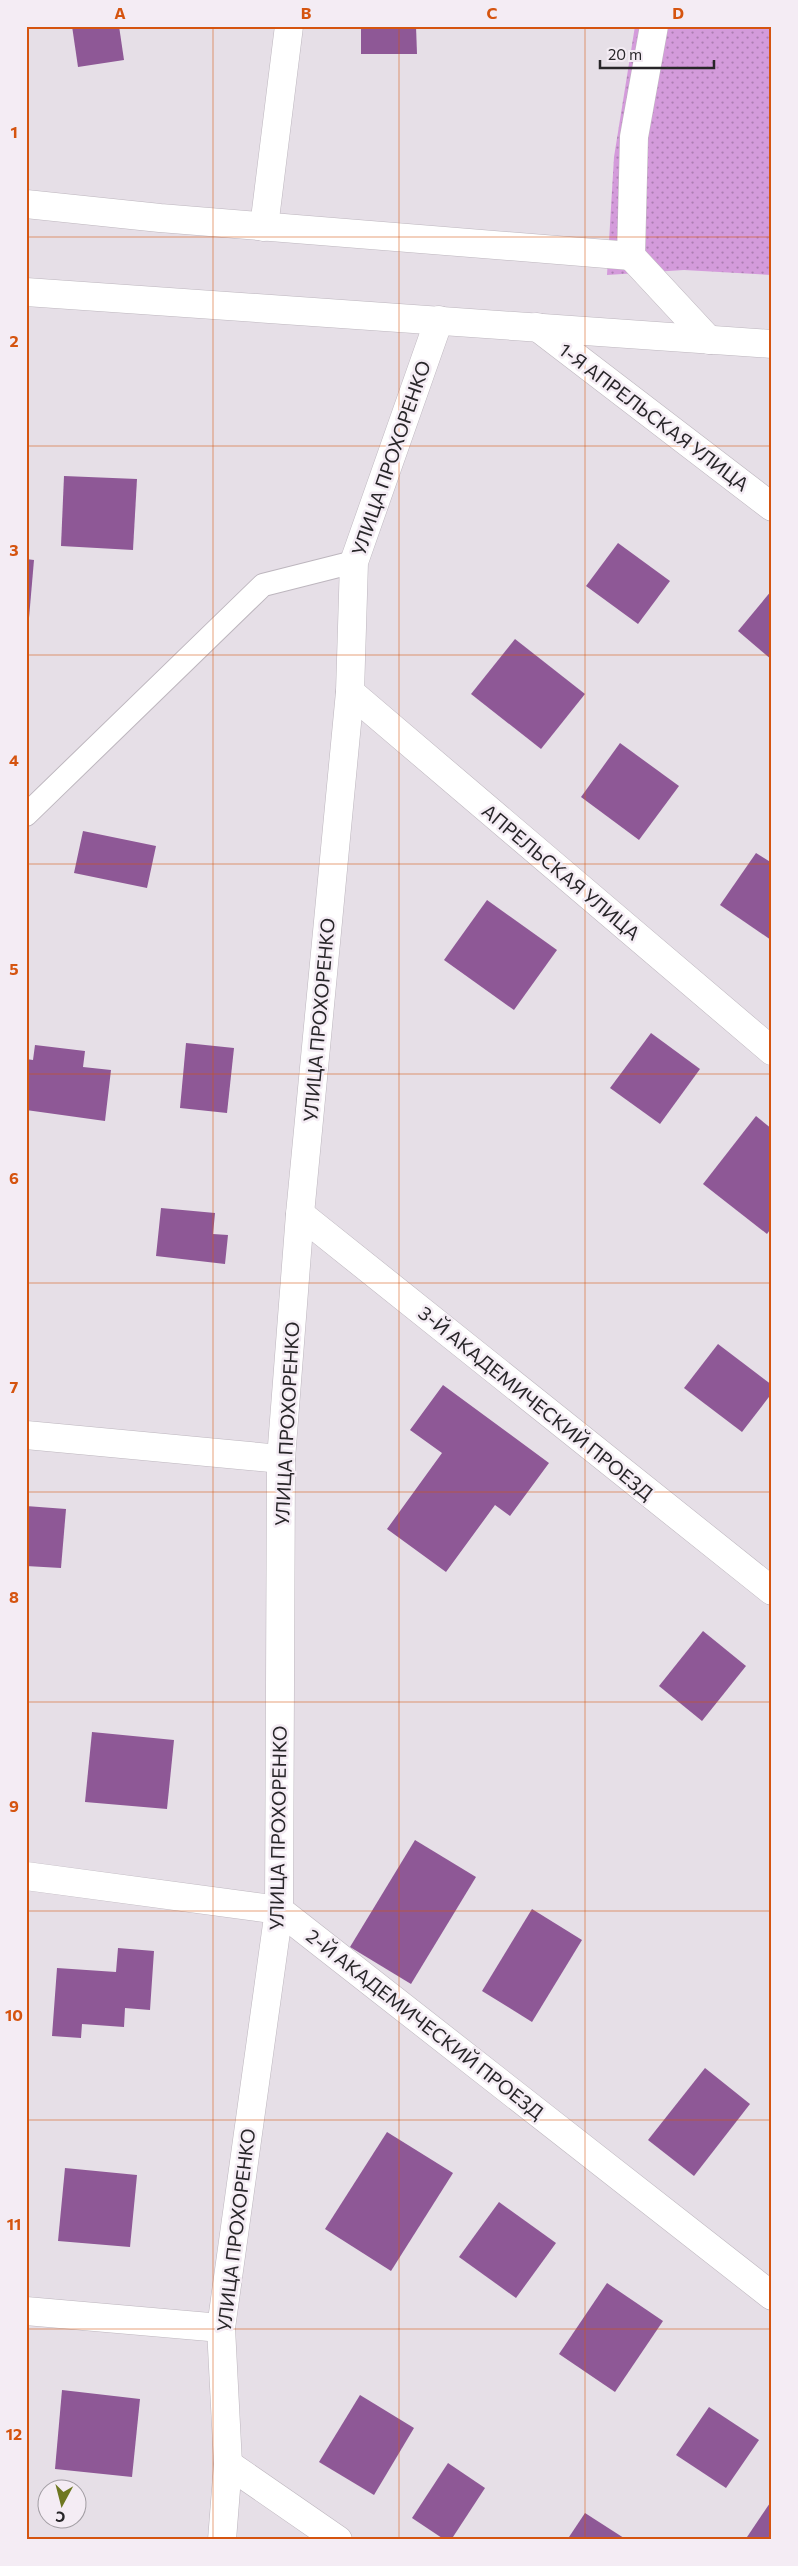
<svg xmlns="http://www.w3.org/2000/svg" width="798" height="2566" viewBox="0 0 798 2566" font-family="Commissioner,sans-serif">
<defs>
<pattern id="garden-dots" width="8" height="8" patternUnits="userSpaceOnUse" patternTransform="scale(1.25)"><rect width="8" height="8" fill="#d49bdb"/><path d="M2 2h.1M6 6h.1" fill="none" stroke="#ac7eb2" stroke-width="1.8" stroke-linecap="round"/></pattern>
</defs>
<rect width="100%" height="100%" fill="#e6dfe7"/>
<polygon fill="url(#garden-dots)" points="635,26 772,26 772,275 684,270 607,275 614,157"/>
<g fill="#8e5896">
<polygon points="72,26 119,26 124,60 78,67"/>
<polygon points="361,26 416,26 417,54 361,54"/>
<polygon points="64,476 137,479 133,550 61,546"/>
<polygon points="618,543 670,581 638,624 586,586"/>
<polygon points="26,559 34,560 29,618 26,618"/>
<polygon points="772,590 772,660 738,631"/>
<polygon points="515,639 585,694 541,749 471,694"/>
<polygon points="620,743 679,786 639,840 581,797"/>
<polygon points="83,831 156,846 147,888 74,873"/>
<polygon points="756,853 772,863 771,940 720,905"/>
<polygon points="487,900 557,950 514,1010 444,960"/>
<polygon points="651,1033 700,1069 660,1124 610,1088"/>
<polygon points="186,1043 234,1048 227,1113 180,1108"/>
<polygon points="35,1045 85,1051 83,1067 111,1070 105,1121 26,1110 26,1059 33,1060"/>
<polygon points="756,1116 772,1129 772,1227 767,1234 703,1184"/>
<polygon points="161,1208 215,1213 213,1234 228,1235 225,1264 156,1256"/>
<polygon points="718,1344 772,1385 772,1393 742,1432 684,1388"/>
<polygon points="443,1385 549,1463 510,1516 495,1505 446,1572 387,1529 442,1453 410,1430"/>
<polygon points="26,1506 66,1509 61,1568 26,1566"/>
<polygon points="703,1631 746,1666 702,1721 659,1686"/>
<polygon points="92,1732 174,1740 167,1809 85,1802"/>
<polygon points="415,1840 476,1877 411,1984 350,1947"/>
<polygon points="532,1909 582,1940 532,2022 482,1991"/>
<polygon points="118,1948 154,1951 150,2010 125,2008 124,2027 82,2024 81,2038 52,2036 57,1968 116,1972"/>
<polygon points="705,2068 750,2104 694,2176 648,2140"/>
<polygon points="387,2132 453,2173 391,2271 325,2229"/>
<polygon points="65,2168 137,2175 130,2247 58,2241"/>
<polygon points="499,2202 556,2243 516,2298 459,2257"/>
<polygon points="607,2283 663,2321 615,2392 559,2354"/>
<polygon points="62,2390 140,2399 132,2477 55,2469"/>
<polygon points="360,2395 414,2428 374,2495 319,2462"/>
<polygon points="709,2407 759,2440 726,2488 676,2455"/>
<polygon points="448,2463 485,2488 451,2540 445,2540 412,2518"/>
<polygon points="772,2500 772,2540 745,2540"/>
<polygon points="585,2513 627,2540 567,2540"/>
</g>
<g fill="none" stroke-linecap="round" stroke-linejoin="round">
<g stroke="#bdb6be" stroke-width="24">
<polyline id="lane" points="26,815 263,585 354,562"/>
</g>
<g stroke="#bdb6be" stroke-width="29">
<g id="street">
<polyline points="654,26 634,137 631,256 709,340"/>
<polyline points="26,204 160,218 631,256"/>
<polyline points="264,227 289,26"/>
<polyline points="537,327 772,507"/>
<polyline points="350,692 772,1051"/>
<polyline points="300,1214 772,1591"/>
<polyline points="26,1435 281,1459"/>
<polyline points="26,1876 279,1910 772,2296"/>
<polyline points="26,2311 221,2328"/>
<polyline points="228,2464 338,2540"/>
<polyline points="222,2540 228,2464 221,2328 279,1910 281,1459 300,1214 350,692 354,562 439,320"/>
</g>
</g>
<g stroke="#bdb6be" stroke-width="29">
<polyline id="secondary" points="26,292 772,344"/>
</g>
<use href="#lane" stroke="#fff" stroke-width="22"/>
<use href="#street" stroke="#fff" stroke-width="28"/>
<use href="#secondary" stroke="#fff" stroke-width="28"/>
</g>
<path fill="none" stroke="#d5540f" stroke-width="1" stroke-opacity="0.55" d="M 213,26 L 213,2540M 399,26 L 399,2540M 585,26 L 585,2540M 26,237 L 772,237M 26,446 L 772,446M 26,655 L 772,655M 26,864 L 772,864M 26,1074 L 772,1074M 26,1283 L 772,1283M 26,1492 L 772,1492M 26,1702 L 772,1702M 26,1911 L 772,1911M 26,2120 L 772,2120M 26,2329 L 772,2329"/>
<g text-anchor="middle" stroke-width="5" stroke-linejoin="round" paint-order="stroke">
<g font-size="19" fill="#282629" stroke="#f4ecf4">
<text transform="translate(654 417) rotate(37)" y="7">1-Я АПРЕЛЬСКАЯ УЛИЦА</text>
<text transform="translate(391 458) rotate(-71)" y="7">УЛИЦА ПРОХОРЕНКО</text>
<text transform="translate(561 872) rotate(40)" y="7">АПРЕЛЬСКАЯ УЛИЦА</text>
<text transform="translate(319 1020) rotate(-85)" y="7">УЛИЦА ПРОХОРЕНКО</text>
<text transform="translate(536 1403) rotate(39)" y="7">3-Й АКАДЕМИЧЕСКИЙ ПРОЕЗД</text>
<text transform="translate(287 1424) rotate(-87)" y="7">УЛИЦА ПРОХОРЕНКО</text>
<text transform="translate(278 1828) rotate(-89)" y="7">УЛИЦА ПРОХОРЕНКО</text>
<text transform="translate(425 2024) rotate(38)" y="7">2-Й АКАДЕМИЧЕСКИЙ ПРОЕЗД</text>
<text transform="translate(236 2230) rotate(-83)" y="7">УЛИЦА ПРОХОРЕНКО</text>
</g>
</g>
<rect width="798" height="2566" fill="none" stroke="#f4ecf4" stroke-width="55"/>
<g transform="translate(62 2504) rotate(187)"><circle r="24" fill="#f4ecf4" stroke="#a29da3"/>
<path d="M0-4L9 19L0 12L-9 19Z" fill="#6e7721"/>
<text y="-8" font-size="14" font-weight="bold" text-anchor="middle" fill="#282629">С</text>
</g>
<path d="M600 60v8h114v-8" fill="none" stroke="#282629" stroke-width="2.5"/>
<text x="608" y="60" font-size="15" fill="#282629" stroke="#f4ecf4" stroke-width="4" paint-order="stroke">20 m</text>
<rect x="28" y="28" width="742" height="2510" fill="none" stroke="#d5540f" stroke-width="2"/>
<g font-size="16" text-anchor="middle" font-weight="bold" fill="#d5540f">
<text x="120" y="19">A</text>
<text x="306" y="19">B</text>
<text x="492" y="19">C</text>
<text x="678" y="19">D</text>
<text x="14" y="138">1</text>
<text x="14" y="347">2</text>
<text x="14" y="556">3</text>
<text x="14" y="766">4</text>
<text x="14" y="975">5</text>
<text x="14" y="1184">6</text>
<text x="14" y="1393">7</text>
<text x="14" y="1603">8</text>
<text x="14" y="1812">9</text>
<text x="14" y="2021">10</text>
<text x="14" y="2230">11</text>
<text x="14" y="2440">12</text>
</g>
</svg>
